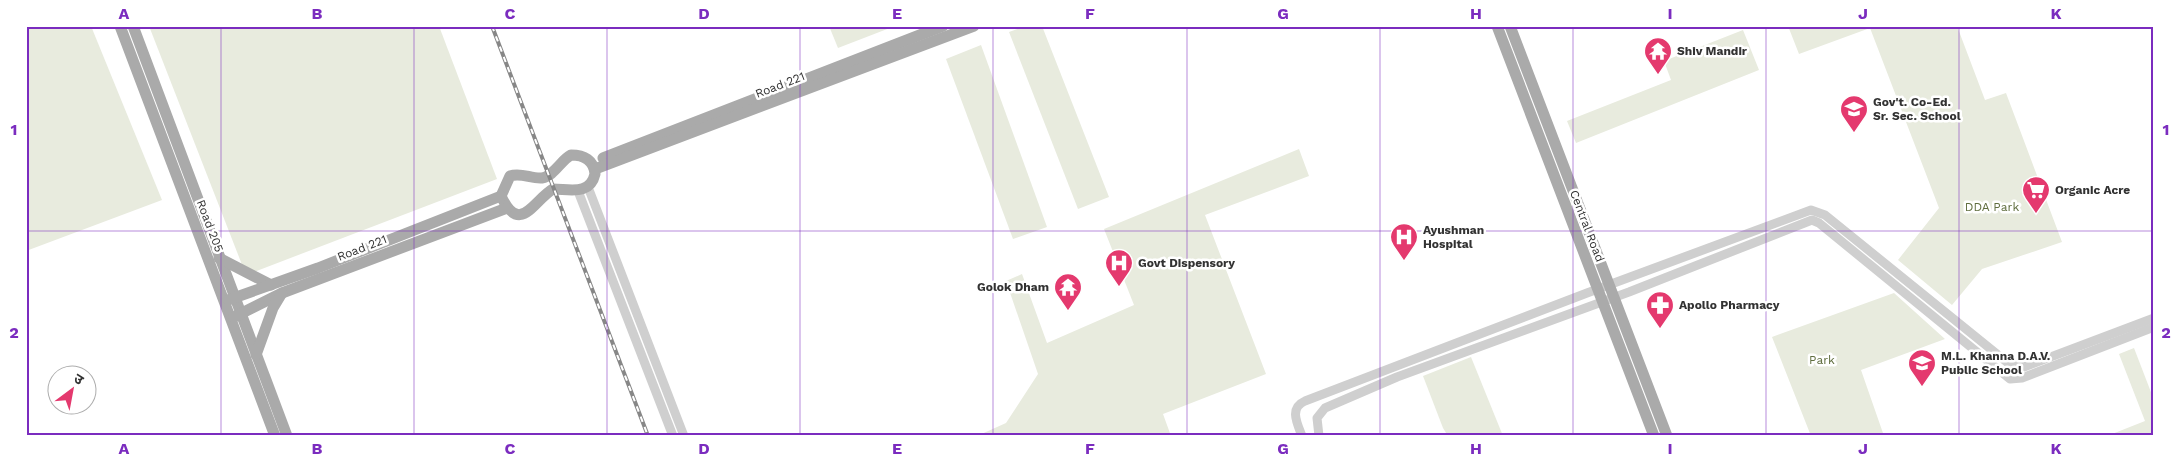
<svg xmlns="http://www.w3.org/2000/svg" width="2180" height="462" viewBox="0 0 2180 462" font-family="'Work Sans','Noto Sans Devanagari',sans-serif">
<rect width="100%" height="100%" fill="#fff"/>
<g fill="#e8ebde">
<polygon points="26,26 91,26 162,200 26,251"/>
<polygon points="149,26 439,26 497,179 246,275"/>
<polygon points="829,26 895,26 838,48"/>
<polygon points="1025,26 1042,26 1109,197 1078,209 1009,32"/>
<polygon points="1788,26 1957,26 1985,100 2006,93 2062,242 1982,269 1952,305 1898,260 1939,208 1870,28 1799,54"/>
<polygon points="1743,30 1759,70 1576,143 1567,121 1671,80 1664,61"/>
<polygon points="981,45 1047,227 1013,239 946,59"/>
<polygon points="1299,149 1309,176 1205,215 1266,374 1163,414 1171,436 977,436 1006,423 1038,374 1006,281 1022,274 1047,343 1134,305 1104,229"/>
<polygon points="1894,293 1945,339 1861,370 1884,436 1811,436 1772,337"/>
<polygon points="2134,348 2154,400 2154,436 2107,436 2145,421 2119,354"/>
<polygon points="1471,357 1503,436 1448,436 1443,428 1423,376"/>
</g>
<g fill="none" stroke-linecap="round" stroke-linejoin="round">
<g stroke="#cfcfcf" stroke-width="9">
<polyline points="588,187 684,436"/>
<polyline points="578,191 673,436"/>
<path d="M 1302,436 C 1297,423 1289,408 1305,401 L 1587,293 L 1811,210 L 1825,215 L 2008,363 L 2024,367 L 2154,318"/>
<polyline points="1319,436 1317,418 1325,408 1397,377 1629,292 1812,220 1819,223 2010,379 2022,378 2154,327"/>
</g>
<g stroke="#aaa" stroke-width="11">
<polyline points="120,26 275,436"/>
<polyline points="133,26 287,436"/>
<polyline points="1497,26 1654,436"/>
<polyline points="1510,26 1667,436"/>
<path d="M 571,155 C 584,155 594,160 595,174 C 590,196 569,189 553,189 C 533,201 520,236 501,196 L 510,176 C 521,172 531,179 542,178 C 554,176 561,160 571,155 Z"/>
<polyline points="603,158 943,26"/>
<polyline points="595,169 974,26"/>
<polyline points="219,258 271,285"/>
<polyline points="228,300 318,268 501,196"/>
<polyline points="234,317 282,293 507,208"/>
<polyline points="256,355 273,308 282,293"/>
</g>
<g stroke="#878787" stroke-width="4">
<polyline id="rail" points="492,26 648,436"/>
</g>
<use href="#rail" stroke="#fff" stroke-width="2" stroke-dasharray="5.5" stroke-linecap="butt"/>
</g>
<path fill="none" stroke="#7b2cbf" stroke-width="1" stroke-opacity="0.55" d="M 221,26 L 221,436M 414,26 L 414,436M 607,26 L 607,436M 800,26 L 800,436M 993,26 L 993,436M 1187,26 L 1187,436M 1380,26 L 1380,436M 1573,26 L 1573,436M 1766,26 L 1766,436M 1959,26 L 1959,436M 26,231 L 2154,231"/>
<defs>
<g id="temple-pin" transform="scale(1.4375)"><path d="M0 17L-7.5 6A9.5 9.5 0 1 1 7.5 6Z" fill="#e4396e" stroke="#fff"/><path d="M0-6L5-2H3V0L6.5 2.5H4V6H1.5V3h-3V6H-4V2.5H-6.5L-3 0V-2H-5Z" fill="#fff"/></g>
<g id="school-pin" transform="scale(1.4375)"><path d="M0 17L-7.5 6A9.5 9.5 0 1 1 7.5 6Z" fill="#e4396e" stroke="#fff"/><path d="M0-5L7-2L0 1L-7-2ZM-4 1L0 2.5L4 1V4Q0 6-4 4Z" fill="#fff"/></g>
<g id="supermarket-pin" transform="scale(1.4375)"><path d="M0 17L-7.5 6A9.5 9.5 0 1 1 7.5 6Z" fill="#e4396e" stroke="#fff"/><path d="M-6-5.5h2.5l.6 2H6L4.5 2H-2.5L-4.4-4H-6ZM-1.5 3.2a1.3 1.3 0 1 0 .1 0ZM3 3.2a1.3 1.3 0 1 0 .1 0Z" fill="#fff"/></g>
<g id="hospital-pin" transform="scale(1.4375)"><path d="M0 17L-7.5 6A9.5 9.5 0 1 1 7.5 6Z" fill="#e4396e" stroke="#fff"/><path d="M-5-5h3v3.5h4V-5h3V5h-3V1.5h-4V5h-3Z" fill="#fff"/></g>
<g id="pharmacy-pin" transform="scale(1.4375)"><path d="M0 17L-7.5 6A9.5 9.5 0 1 1 7.5 6Z" fill="#e4396e" stroke="#fff"/><path d="M-2-6h4v4h4v4h-4v4h-4v-4h-4v-4h4Z" fill="#fff"/></g>
</defs>
<g fill-rule="evenodd">
<use href="#temple-pin" x="1658" y="51"/>
<use href="#school-pin" x="1854" y="109"/>
<use href="#supermarket-pin" x="2036" y="190"/>
<use href="#hospital-pin" x="1404" y="237"/>
<use href="#hospital-pin" x="1119" y="263"/>
<use href="#temple-pin" x="1068" y="287"/>
<use href="#pharmacy-pin" x="1660" y="305"/>
<use href="#school-pin" x="1922" y="363"/>
</g>
<g text-anchor="middle" stroke-width="5" stroke-linejoin="round" paint-order="stroke">
<g font-size="12" font-weight="bold" fill="#323232" stroke="#fff" text-anchor="start">
<text x="1677" y="55">Shiv Mandir</text>
<text x="1873" y="106">Gov't. Co-Ed.<tspan x="1873" dy="14">Sr. Sec. School</tspan></text>
<text x="2055" y="194">Organic Acre</text>
<text x="1423" y="234">Ayushman<tspan x="1423" dy="14">Hospital</tspan></text>
<text x="1138" y="267">Govt Dispensory</text>
<text x="1049" y="291" text-anchor="end">Golok Dham</text>
<text x="1679" y="309">Apollo Pharmacy</text>
<text x="1941" y="360">M.L. Khanna D.A.V.<tspan x="1941" dy="14">Public School</tspan></text>
</g>
<g font-size="12" fill="#323232" stroke="#fff">
<text transform="translate(780 85) rotate(-21)" y="4">Road 221</text>
<text transform="translate(210 226) rotate(69)" y="4">Road 205</text>
<text transform="translate(1587 226) rotate(69)" y="4">Central Road</text>
<text transform="translate(362 248) rotate(-21)" y="4">Road 221</text>
</g>
<g font-size="12" fill="#606e3f" stroke="#fff">
<text x="1992" y="211">DDA Park</text>
<text x="1822" y="364">Park</text>
</g>
</g>
<rect width="2180" height="462" fill="none" stroke="#ffffff" stroke-width="55"/>
<g transform="translate(72 390) rotate(32)"><circle r="24" fill="#ffffff" stroke="#adadad"/>
<path d="M0-4L9 19L0 12L-9 19Z" fill="#e4396e"/>
<text y="-8" font-size="14" font-weight="bold" text-anchor="middle" fill="#323232">उ</text>
</g>
<rect x="28" y="28" width="2124" height="406" fill="none" stroke="#7b2cbf" stroke-width="2"/>
<g font-size="16" text-anchor="middle" font-weight="bold" fill="#7b2cbf">
<text x="124" y="19">A</text>
<text x="317" y="19">B</text>
<text x="510" y="19">C</text>
<text x="704" y="19">D</text>
<text x="897" y="19">E</text>
<text x="1090" y="19">F</text>
<text x="1283" y="19">G</text>
<text x="1476" y="19">H</text>
<text x="1670" y="19">I</text>
<text x="1863" y="19">J</text>
<text x="2056" y="19">K</text>
<text x="14" y="135">1</text>
<text x="2166" y="135">1</text>
<text x="14" y="338">2</text>
<text x="2166" y="338">2</text>
<text x="124" y="454">A</text>
<text x="317" y="454">B</text>
<text x="510" y="454">C</text>
<text x="704" y="454">D</text>
<text x="897" y="454">E</text>
<text x="1090" y="454">F</text>
<text x="1283" y="454">G</text>
<text x="1476" y="454">H</text>
<text x="1670" y="454">I</text>
<text x="1863" y="454">J</text>
<text x="2056" y="454">K</text>
</g>
</svg>
